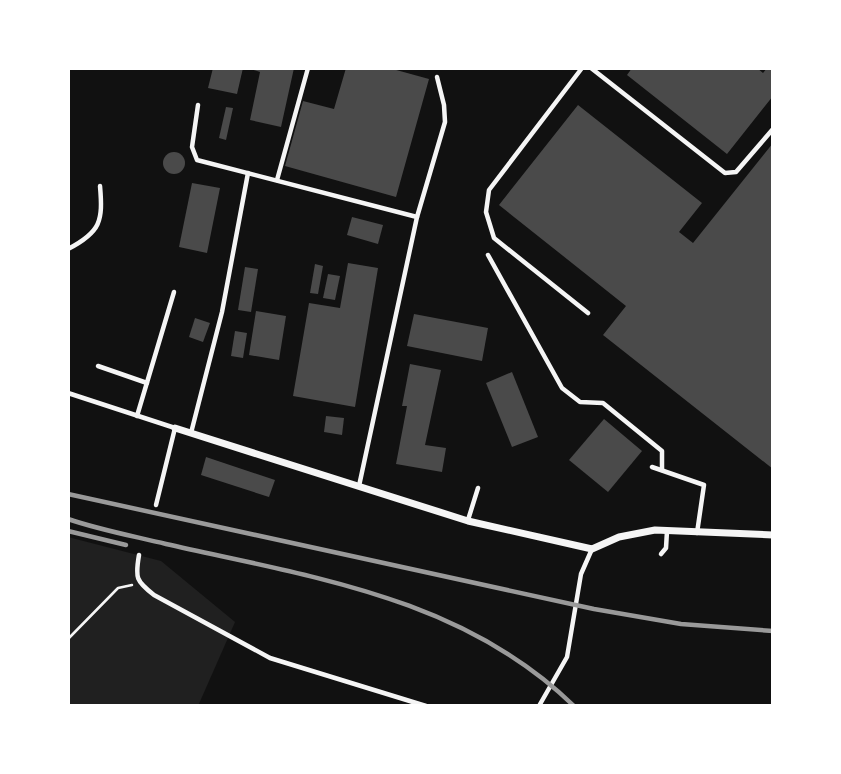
<svg xmlns="http://www.w3.org/2000/svg" width="841" height="774" viewBox="0 0 841 774" font-family="'Playfair Display',serif">
<rect width="100%" height="100%" fill="#111"/>
<polygon fill="#202020" points="68,537 161,561 235,622 198,706 68,706"/>
<g fill="#4a4a4a">
<polygon points="213,68 243,68 237,94 208,88"/>
<polygon points="248,68 294,68 281,127 250,120 260,72"/>
<polygon points="346,68 389,68 429,79 396,197 285,166 303,101 334,109"/>
<polygon points="632,68 757,68 763,73 767,68 773,68 773,96 727,154 627,75"/>
<polygon points="578,105 702,203 679,232 693,243 773,143 773,469 603,335 626,306 499,205"/>
<polygon points="226,107 233,108 226,140 219,138"/>
<circle cx="174" cy="163" r="11"/>
<polygon points="192,183 220,188 207,253 179,247"/>
<polygon points="352,217 383,225 378,244 347,235"/>
<polygon points="348,263 378,268 355,407 293,396 309,303 340,308"/>
<polygon points="315,264 323,266 318,294 310,293"/>
<polygon points="245,267 258,269 251,312 238,310"/>
<polygon points="328,274 340,276 335,300 323,298"/>
<polygon points="256,311 286,316 279,360 249,355"/>
<polygon points="414,314 488,328 482,361 407,346"/>
<polygon points="195,318 210,323 203,342 189,337"/>
<polygon points="235,331 247,333 243,358 231,356"/>
<polygon points="410,364 441,370 425,445 446,448 442,472 396,464 407,406 402,406"/>
<polygon points="512,372 538,437 512,447 486,383"/>
<polygon points="326,416 344,418 342,435 324,432"/>
<polygon points="604,419 642,451 608,492 569,460"/>
<polygon points="206,457 275,480 269,497 201,475"/>
</g>
<g fill="none" stroke-linecap="round" stroke-linejoin="round">
<polyline stroke="#f5f5f5" stroke-width="2.5" points="68,639 118,588 132,585"/>
<g stroke="#f5f5f5" stroke-width="4.5">
<polyline points="582,68 489,190 486,212 494,238 588,313"/>
<polyline points="591,68 725,173 736,172 773,129"/>
<polyline points="198,105 192,147 197,160 417,217 359,486"/>
<polyline points="277,180 308,68"/>
<polyline points="417,217 445,122 444,105 437,77"/>
<path d="M 68,249 C 101,232 103,221 100,186"/>
<polyline points="488,255 562,388 580,402 603,403 662,451 662,470"/>
<polyline points="98,366 147,383"/>
<polyline points="68,393 175,428 156,505"/>
<polyline points="137,416 174,292"/>
<polyline points="191,433 222,312 248,173"/>
<polyline points="652,467 704,485 697,533"/>
<polyline points="468,520 478,488"/>
<polyline points="661,554 666,548 667,531"/>
<path d="M 139,555 C 135,578 136,581 154,595 L 270,658 L 426,706"/>
<polyline points="539,706 567,657 581,574 592,549"/>
</g>
<polyline stroke="#f5f5f5" stroke-width="7" points="175,428 468,521 592,549 619,537 655,530 773,535"/>
<g stroke="#9a9a9a" stroke-width="4.5">
<polyline points="68,494 594,609 681,624 773,631"/>
<path d="M 68,519 C 100,530 133,536 166,544 C 311,577 462,597 574,706"/>
<polyline points="68,531 126,545"/>
</g>
</g>
<rect width="841" height="774" fill="none" stroke="#ffffff" stroke-width="140"/>
</svg>
